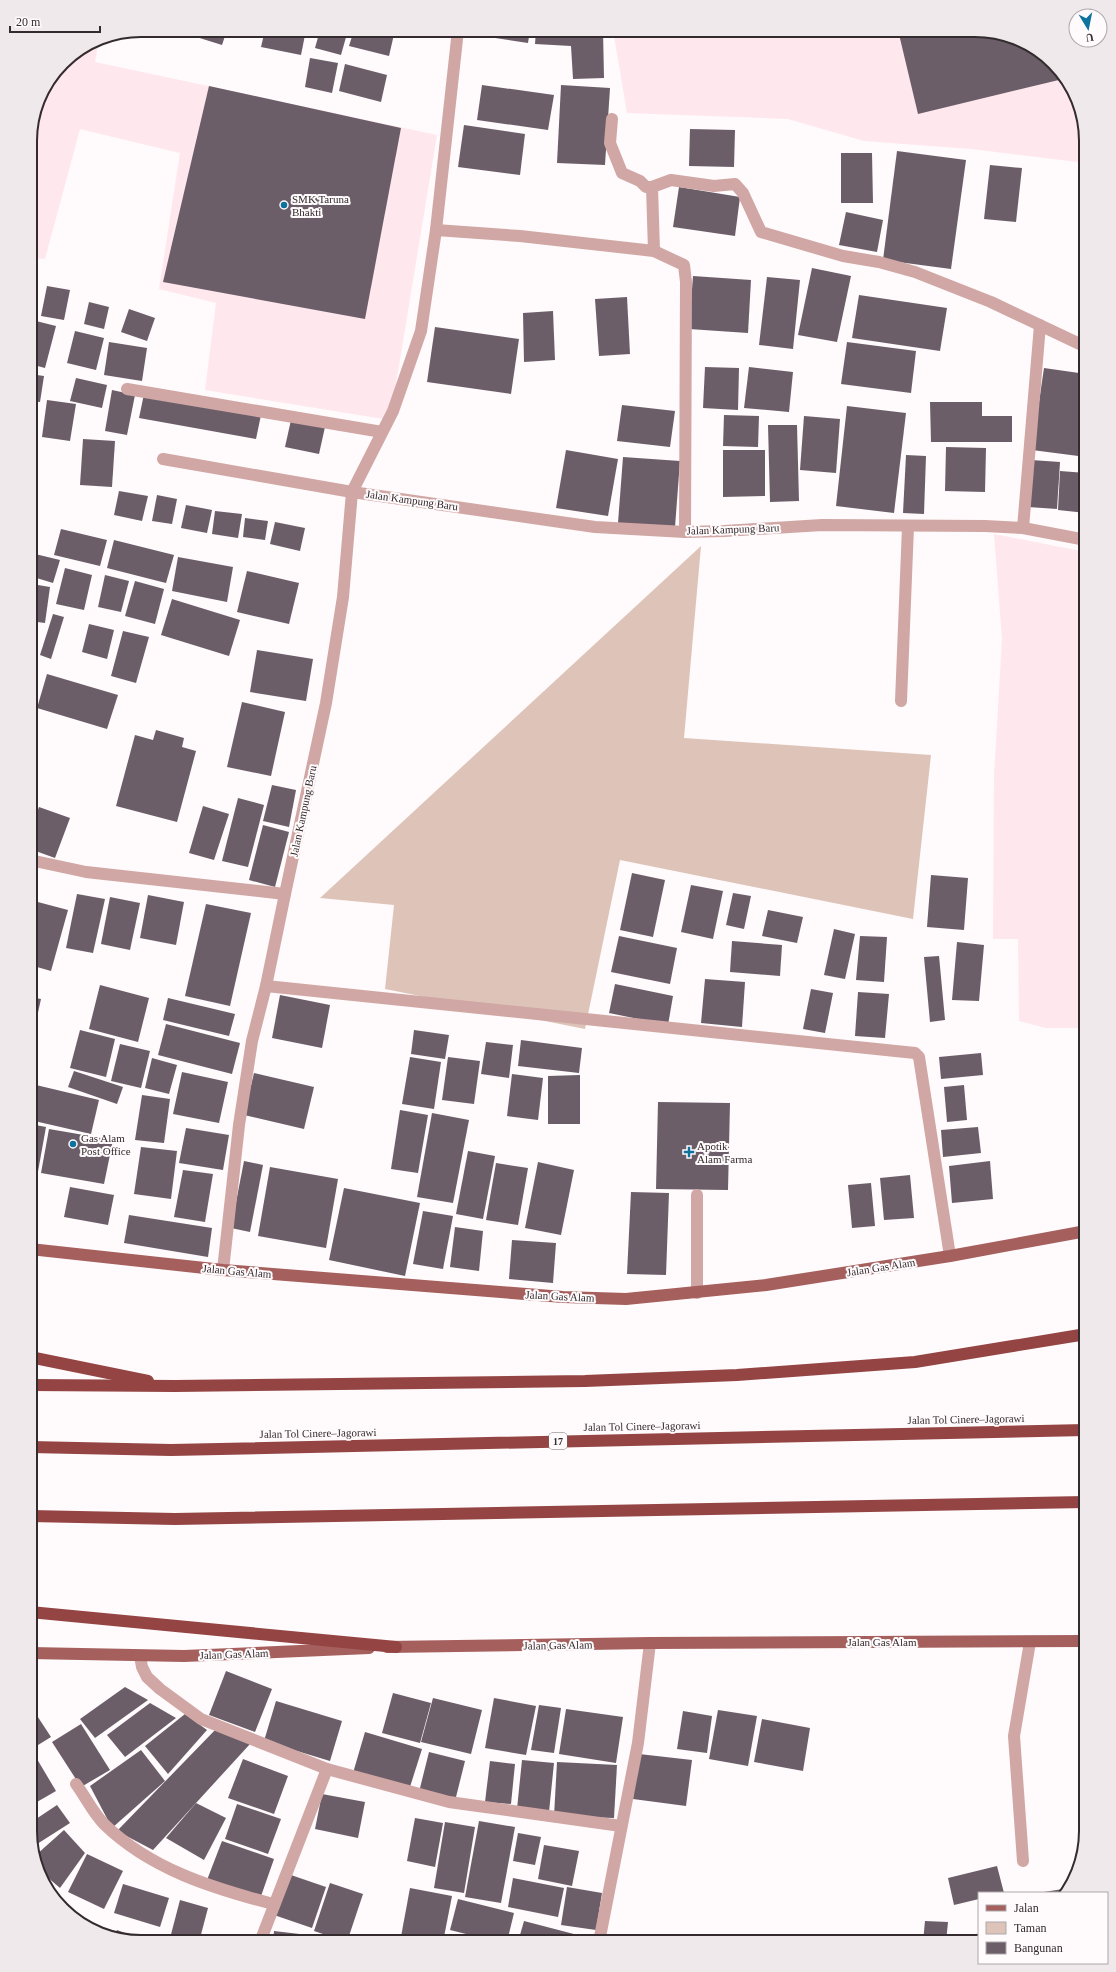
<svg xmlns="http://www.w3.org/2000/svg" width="1116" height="1972" viewBox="0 0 1116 1972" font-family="Georgia,serif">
<rect width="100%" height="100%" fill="#fffafb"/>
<g fill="#ffe7ee">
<polygon points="613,30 982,30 1037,49 1075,92 1086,141 1086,163 971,149 864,141 788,119 627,113"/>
<polygon points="99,39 95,62 437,135 390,420 205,390 216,303 159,289 180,153 80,129 45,259 30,258 30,134 39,98 63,62"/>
<polygon points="994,534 1086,552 1086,1028 1046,1028 1019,1021 1018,939 993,939 994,776 1002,639"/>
</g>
<polygon fill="#dec4b8" points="701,546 684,738 931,755 913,919 620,860 585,1029 385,989 394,905 320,898"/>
<g fill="#6c5e69">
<polygon points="140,30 164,30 163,37"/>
<polygon points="174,30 227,30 222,45"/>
<polygon points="265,30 306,30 301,55 261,47"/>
<polygon points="320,30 348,30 341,55 315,48"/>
<polygon points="354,30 395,30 389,56 349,46"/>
<polygon points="411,30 440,30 439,36"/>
<polygon points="462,30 485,30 484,38 461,35"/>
<polygon points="490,30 530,30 528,43 489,37"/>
<polygon points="536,30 603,30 604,78 573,79 571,46 535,44"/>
<polygon points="898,30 982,30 1037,49 1063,79 918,114"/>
<polygon points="310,58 338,63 332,93 305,87"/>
<polygon points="345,64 387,75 381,102 339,91"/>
<polygon points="482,85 554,95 548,130 477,120"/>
<polygon points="561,85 610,88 605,165 557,163"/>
<polygon points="209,86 401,128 365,319 163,282"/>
<polygon points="464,125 525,134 520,175 458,167"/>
<polygon points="690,129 735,130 734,167 689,166"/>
<polygon points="897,151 966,160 951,269 883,260"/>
<polygon points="841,153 872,153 873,203 841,203"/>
<polygon points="990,165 1022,168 1016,222 984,219"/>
<polygon points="679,187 740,197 735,236 673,227"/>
<polygon points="846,212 883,220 877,252 839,245"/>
<polygon points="812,268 851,276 837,342 798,335"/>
<polygon points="693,276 751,280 748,333 689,329"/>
<polygon points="767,277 800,280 793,349 759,345"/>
<polygon points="47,286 70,290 64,320 41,316"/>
<polygon points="859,295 947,308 940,351 852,338"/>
<polygon points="627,297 630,354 599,356 595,299"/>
<polygon points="89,302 109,307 104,329 84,324"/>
<polygon points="129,309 155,318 147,341 121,332"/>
<polygon points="553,311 555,360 524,362 523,313"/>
<polygon points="32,320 56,326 45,368 30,364 30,328"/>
<polygon points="435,327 519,339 511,394 427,382"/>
<polygon points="75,331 104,338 96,370 67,363"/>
<polygon points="109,342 147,348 142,381 104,375"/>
<polygon points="847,342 916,351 911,393 841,384"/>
<polygon points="705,367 739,368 738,410 703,408"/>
<polygon points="749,367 793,372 789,412 744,408"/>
<polygon points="1044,368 1086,374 1086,457 1032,450"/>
<polygon points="30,374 44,376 40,402 30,401"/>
<polygon points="76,378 107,385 102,408 70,401"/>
<polygon points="112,390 135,395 127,435 105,431"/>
<polygon points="144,394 261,415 256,439 139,418"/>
<polygon points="47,400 76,404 70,441 42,437"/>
<polygon points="930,402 982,402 982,416 1012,416 1012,442 931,442"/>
<polygon points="622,405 675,411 670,447 617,441"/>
<polygon points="847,406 906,413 894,513 836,506"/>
<polygon points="724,415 759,416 758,447 723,446"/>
<polygon points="804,416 840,419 836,473 800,470"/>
<polygon points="291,420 325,427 319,454 285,447"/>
<polygon points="768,425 797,425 799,501 770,502"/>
<polygon points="83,439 115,441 112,487 80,485"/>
<polygon points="946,447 986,448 985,492 945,491"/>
<polygon points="566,450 618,459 608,516 556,508"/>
<polygon points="723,450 765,450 765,496 723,497"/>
<polygon points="906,455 926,456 924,514 903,513"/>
<polygon points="623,457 680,461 675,527 618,523"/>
<polygon points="1031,460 1060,462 1057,509 1028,507"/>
<polygon points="1060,471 1086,473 1086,513 1058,510"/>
<polygon points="119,491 148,496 142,521 114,515"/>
<polygon points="157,495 177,499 172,524 152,521"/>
<polygon points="186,505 212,510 207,533 181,528"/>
<polygon points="215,511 242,514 238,538 212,534"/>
<polygon points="245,518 268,521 265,540 243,537"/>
<polygon points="275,522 305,528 300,551 270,544"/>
<polygon points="61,529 107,540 100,566 54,555"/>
<polygon points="114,540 174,555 166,583 107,568"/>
<polygon points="31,553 60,560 53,583 30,576"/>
<polygon points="178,557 233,567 227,602 172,591"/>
<polygon points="65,568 92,575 84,610 56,604"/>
<polygon points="247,571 299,583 289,624 237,612"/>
<polygon points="105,575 129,581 121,612 98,607"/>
<polygon points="135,581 164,589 155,624 125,616"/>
<polygon points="32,584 50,587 45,623 30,621"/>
<polygon points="172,599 240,620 229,656 161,635"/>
<polygon points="53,614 64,617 51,659 40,655"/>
<polygon points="89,624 114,630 107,659 82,652"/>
<polygon points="123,631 149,637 136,683 111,676"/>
<polygon points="257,650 313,659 306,701 250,692"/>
<polygon points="47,674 118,695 107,729 37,708"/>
<polygon points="242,702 285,712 271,776 227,767"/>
<polygon points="156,730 184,738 182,747 196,751 177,822 116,806 135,735 153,740"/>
<polygon points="272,785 296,790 289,827 263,821"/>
<polygon points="238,798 264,805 248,867 222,861"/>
<polygon points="30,799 36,801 30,816"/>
<polygon points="203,806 229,814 214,860 189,853"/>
<polygon points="39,807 70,818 55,858 30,849 30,832"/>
<polygon points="263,825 289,832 275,887 249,880"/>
<polygon points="632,873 665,880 653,937 620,930"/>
<polygon points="931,875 968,878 964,930 927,927"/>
<polygon points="691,885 723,891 713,939 681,932"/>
<polygon points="733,893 751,896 744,929 726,925"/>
<polygon points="77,894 105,899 93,953 66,948"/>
<polygon points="148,895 184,902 176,945 140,938"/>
<polygon points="110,897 140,903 130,950 101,944"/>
<polygon points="34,901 68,910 51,971 30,965 30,915"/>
<polygon points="206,904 251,913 230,1006 185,996"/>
<polygon points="768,910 803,917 797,943 762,936"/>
<polygon points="834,929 855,934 845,979 824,975"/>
<polygon points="619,936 677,948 670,984 611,972"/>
<polygon points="860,936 887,937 884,982 856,980"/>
<polygon points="732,941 782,945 780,976 730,972"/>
<polygon points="957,942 984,945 979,1001 952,1000"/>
<polygon points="939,956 945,1020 930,1022 924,957"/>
<polygon points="705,979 745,982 742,1027 701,1023"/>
<polygon points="615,984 673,996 668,1025 609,1013"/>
<polygon points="100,985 149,998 138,1042 89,1029"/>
<polygon points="811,989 833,993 825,1033 803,1029"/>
<polygon points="858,992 889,994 885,1038 855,1036"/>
<polygon points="280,995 330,1005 322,1048 272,1038"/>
<polygon points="30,997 41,999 33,1035 30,1034"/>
<polygon points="168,998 235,1014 229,1036 163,1020"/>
<polygon points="166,1024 240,1043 232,1074 158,1055"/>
<polygon points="80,1030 115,1039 106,1077 70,1068"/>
<polygon points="414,1030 449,1035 445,1059 411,1054"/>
<polygon points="521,1040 582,1048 579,1073 518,1066"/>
<polygon points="486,1042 513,1045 509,1078 481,1074"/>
<polygon points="120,1044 150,1051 141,1088 111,1081"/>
<polygon points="981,1053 983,1075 941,1079 939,1057"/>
<polygon points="410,1057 441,1062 434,1109 402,1104"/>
<polygon points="448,1057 480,1061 474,1104 442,1100"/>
<polygon points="152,1058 177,1065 169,1094 145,1088"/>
<polygon points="74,1071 123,1087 117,1104 68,1087"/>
<polygon points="182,1072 228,1082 219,1123 173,1114"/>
<polygon points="254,1073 314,1087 304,1129 244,1115"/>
<polygon points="512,1074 543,1078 538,1120 507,1116"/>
<polygon points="580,1075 580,1124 548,1124 548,1076"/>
<polygon points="36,1085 99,1100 91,1134 30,1120 30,1111"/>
<polygon points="964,1085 967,1120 947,1122 944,1087"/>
<polygon points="142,1095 170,1099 164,1143 135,1140"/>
<polygon points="658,1102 730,1103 728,1190 656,1189"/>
<polygon points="400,1110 428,1115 418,1173 391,1169"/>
<polygon points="432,1113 469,1120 453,1203 417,1197"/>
<polygon points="30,1124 46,1127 37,1177 30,1176"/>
<polygon points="978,1127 981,1153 943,1157 941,1130"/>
<polygon points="186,1128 229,1135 223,1170 179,1163"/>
<polygon points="49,1129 113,1140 104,1184 41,1173"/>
<polygon points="141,1147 177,1151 171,1199 134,1194"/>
<polygon points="468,1151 495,1156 483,1219 456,1214"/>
<polygon points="244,1161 263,1165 250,1232 231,1228"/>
<polygon points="990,1161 993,1199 952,1203 949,1166"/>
<polygon points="538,1162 574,1170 561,1235 525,1228"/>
<polygon points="496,1163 528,1168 518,1225 486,1220"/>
<polygon points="270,1167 338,1179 326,1248 258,1236"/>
<polygon points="183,1170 213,1174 205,1222 174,1217"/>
<polygon points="910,1175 914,1218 884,1220 880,1178"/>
<polygon points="871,1183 875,1226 852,1228 848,1185"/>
<polygon points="70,1187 114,1195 108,1225 64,1217"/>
<polygon points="344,1188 420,1203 405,1276 329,1260"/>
<polygon points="631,1192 669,1193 666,1275 627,1274"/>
<polygon points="423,1211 453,1216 443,1269 413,1264"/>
<polygon points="129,1215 212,1228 208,1257 124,1243"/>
<polygon points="455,1227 483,1231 479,1271 450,1267"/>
<polygon points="512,1240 556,1243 553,1283 509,1279"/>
<polygon points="226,1671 272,1689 255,1732 209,1715"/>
<polygon points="125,1687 148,1700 95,1738 80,1719"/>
<polygon points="393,1693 431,1703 420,1743 382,1733"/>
<polygon points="433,1698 482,1710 471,1754 421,1742"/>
<polygon points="494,1698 536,1706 526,1755 485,1748"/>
<polygon points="276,1701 342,1721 330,1761 264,1741"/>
<polygon points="150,1703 176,1718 125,1757 107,1735"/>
<polygon points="30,1705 51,1737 30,1750"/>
<polygon points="539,1705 561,1708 554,1753 531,1750"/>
<polygon points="566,1709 623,1717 616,1763 559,1754"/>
<polygon points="718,1710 757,1716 748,1766 709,1759"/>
<polygon points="683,1711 712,1716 707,1753 677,1749"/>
<polygon points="185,1714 207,1730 168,1774 145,1746"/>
<polygon points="762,1719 810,1728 803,1771 754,1762"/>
<polygon points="81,1724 110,1770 81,1787 52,1742"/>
<polygon points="217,1728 250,1744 153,1850 117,1831"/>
<polygon points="365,1732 422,1749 409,1790 353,1773"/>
<polygon points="141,1750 165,1781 112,1828 90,1786"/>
<polygon points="429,1752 465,1761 455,1801 419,1792"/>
<polygon points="34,1754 56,1791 30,1806 30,1757"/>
<polygon points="639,1754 692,1760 686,1806 633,1799"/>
<polygon points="243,1759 288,1776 274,1814 228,1798"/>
<polygon points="522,1760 554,1763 549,1812 517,1809"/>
<polygon points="490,1761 515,1764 511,1804 485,1802"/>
<polygon points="557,1762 617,1765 614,1818 554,1816"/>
<polygon points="322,1794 365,1802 358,1838 315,1829"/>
<polygon points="196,1803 226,1818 204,1860 166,1838"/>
<polygon points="237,1804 281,1819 268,1854 225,1839"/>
<polygon points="57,1805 70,1823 34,1846 30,1823"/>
<polygon points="415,1818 443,1823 435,1867 407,1861"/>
<polygon points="479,1821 515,1827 501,1903 465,1897"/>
<polygon points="445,1822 475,1827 464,1893 434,1888"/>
<polygon points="64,1830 85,1853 60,1888 39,1870 36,1855"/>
<polygon points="518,1833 541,1837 535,1865 513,1861"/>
<polygon points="222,1841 274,1859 260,1899 207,1880"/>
<polygon points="544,1845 579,1851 572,1886 538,1879"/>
<polygon points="87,1854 123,1871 104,1909 68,1892"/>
<polygon points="997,1866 1004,1893 979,1893 979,1899 954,1905 948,1878"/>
<polygon points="288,1874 326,1887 312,1928 274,1915"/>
<polygon points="513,1878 564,1888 558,1917 508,1907"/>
<polygon points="330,1883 363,1894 347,1942 314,1931"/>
<polygon points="123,1884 169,1898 160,1927 114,1913"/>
<polygon points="567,1887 602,1893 596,1930 561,1925"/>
<polygon points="410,1888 452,1896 443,1942 400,1942"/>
<polygon points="1069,1888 1067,1893 1044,1893 1044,1892"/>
<polygon points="458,1899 514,1913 507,1942 498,1942 450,1930"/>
<polygon points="180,1900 208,1908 199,1942 169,1942"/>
<polygon points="524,1921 593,1939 592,1942 518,1942"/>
<polygon points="925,1921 948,1922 946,1942 923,1942"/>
<polygon points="117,1930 150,1942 134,1942 115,1935"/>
<polygon points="274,1931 308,1935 307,1942 273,1942"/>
<polygon points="451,1934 487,1941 487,1942 449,1942"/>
</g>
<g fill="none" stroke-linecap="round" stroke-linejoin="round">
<g stroke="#d0a7a4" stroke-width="12">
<polyline points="612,119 610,143 622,173 640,181 646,187 652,187"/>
<polyline points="436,230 520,236 654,251 684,265 686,282 685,532"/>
<polyline points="654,251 652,187 671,180 714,186 735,184 743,193 761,232 843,256 879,262 915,272 991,302 1086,347"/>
<polyline points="127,389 382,432"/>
<polyline points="163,459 352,492 393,411 421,331 436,230 458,30"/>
<polyline points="1023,528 1040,325"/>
<polyline points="901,701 908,527"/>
<polyline points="30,860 86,872 285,894 326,703 343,597 352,492 595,527 685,532 724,531 822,525 985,526 1023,528 1086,540"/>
<polyline points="266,986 915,1053 919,1057 950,1256"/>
<polyline points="223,1270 239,1125 252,1041 266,986 285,894"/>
<polyline points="697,1293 697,1195"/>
<polyline points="140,1656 142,1667 147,1677 160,1689 201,1719 327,1769 449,1802 621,1826"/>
<path d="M 76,1784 C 85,1796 93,1813 104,1824 C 150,1869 212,1888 273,1904"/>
<polyline points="1023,1861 1014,1736 1030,1642"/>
<polyline points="260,1942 327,1769"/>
<polyline points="599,1942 638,1743 650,1643"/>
</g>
<g stroke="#a55f5d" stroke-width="12">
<polyline points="30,1249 223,1270 563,1297 626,1299 766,1285 950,1256 1086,1231"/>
<polyline points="387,1647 650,1643 1086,1641"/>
<polyline points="30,1653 184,1656 369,1648"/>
</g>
<g stroke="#934443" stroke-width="12">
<polyline points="30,1357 148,1381"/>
<polyline points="30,1385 175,1386 585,1381 737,1375 915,1362 1086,1334"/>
<polyline points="30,1447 171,1450 1086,1430"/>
<polyline points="30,1516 175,1519 1086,1502"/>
<polyline points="30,1612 396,1647"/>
</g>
</g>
<g fill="#0e729f" stroke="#fffafb" stroke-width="1.5">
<circle cx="284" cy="205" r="4"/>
<circle cx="73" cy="1144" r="4"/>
<path d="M687 1146h4v4h4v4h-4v4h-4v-4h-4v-4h4z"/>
</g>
<g text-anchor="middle" stroke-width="4" stroke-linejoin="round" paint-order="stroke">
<rect fill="#fffafb" stroke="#70696c" stroke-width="1" x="549" y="1433" width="18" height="16" rx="3"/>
<g font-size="10" font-weight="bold" fill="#332b2e">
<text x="558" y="1445">17</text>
</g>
<g font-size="11" fill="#332b2e" stroke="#fffafb" text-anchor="start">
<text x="292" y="203">SMK Taruna<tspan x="292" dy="13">Bhakti</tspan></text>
<text x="81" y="1142">Gas Alam<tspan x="81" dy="13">Post Office</tspan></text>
<text x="697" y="1150">Apotik<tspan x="697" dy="13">Alam Farma</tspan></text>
</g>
<g font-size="11" fill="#332b2e" stroke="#fffafb">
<text transform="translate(412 500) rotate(8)" y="4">Jalan Kampung Baru</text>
<text transform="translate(733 529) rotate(-2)" y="4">Jalan Kampung Baru</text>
<text transform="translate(303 811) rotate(-78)" y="4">Jalan Kampung Baru</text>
<text transform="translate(881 1267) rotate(-9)" y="4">Jalan Gas Alam</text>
<text transform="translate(237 1271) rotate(5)" y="4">Jalan Gas Alam</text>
<text transform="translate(560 1296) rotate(3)" y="4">Jalan Gas Alam</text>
<text transform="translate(966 1419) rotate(-1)" y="4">Jalan Tol Cinere–Jagorawi</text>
<text transform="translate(642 1426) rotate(-1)" y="4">Jalan Tol Cinere–Jagorawi</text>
<text transform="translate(318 1433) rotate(-1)" y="4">Jalan Tol Cinere–Jagorawi</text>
<text x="882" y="1646">Jalan Gas Alam</text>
<text transform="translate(558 1645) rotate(-1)" y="4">Jalan Gas Alam</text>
<text transform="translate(234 1654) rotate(-2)" y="4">Jalan Gas Alam</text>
</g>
</g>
<path d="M0 0H1116V1972H0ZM141 37H975A104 104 0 0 1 1079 141V1831A104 104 0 0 1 975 1935H141A104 104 0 0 1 37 1831V141A104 104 0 0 1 141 37Z" fill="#efe9eb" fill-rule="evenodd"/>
<path fill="none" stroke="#332b2e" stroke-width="2" d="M141 37H975A104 104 0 0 1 1079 141V1831A104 104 0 0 1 975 1935H141A104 104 0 0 1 37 1831V141A104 104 0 0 1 141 37Z"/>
<rect x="978" y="1892" width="130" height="72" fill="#fffafb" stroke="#ada7a9"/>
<rect x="986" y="1905" width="20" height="6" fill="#a55f5d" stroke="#ada7a9"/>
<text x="1014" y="1912" font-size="12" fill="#332b2e">Jalan</text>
<rect x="986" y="1922" width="20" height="12" fill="#dec4b8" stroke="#ada7a9"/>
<text x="1014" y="1932" font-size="12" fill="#332b2e">Taman</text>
<rect x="986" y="1942" width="20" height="12" fill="#6c5e69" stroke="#ada7a9"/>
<text x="1014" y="1952" font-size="12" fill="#332b2e">Bangunan</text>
<g transform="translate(1088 28) rotate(170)"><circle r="19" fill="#fffafb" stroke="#ada7a9"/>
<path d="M0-3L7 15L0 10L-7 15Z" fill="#0e729f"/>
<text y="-6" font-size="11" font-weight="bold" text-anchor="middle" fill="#332b2e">U</text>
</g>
<path d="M10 26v6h90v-6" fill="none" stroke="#332b2e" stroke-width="2"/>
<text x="16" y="26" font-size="12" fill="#332b2e" stroke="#fffafb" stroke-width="3" paint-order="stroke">20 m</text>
</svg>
